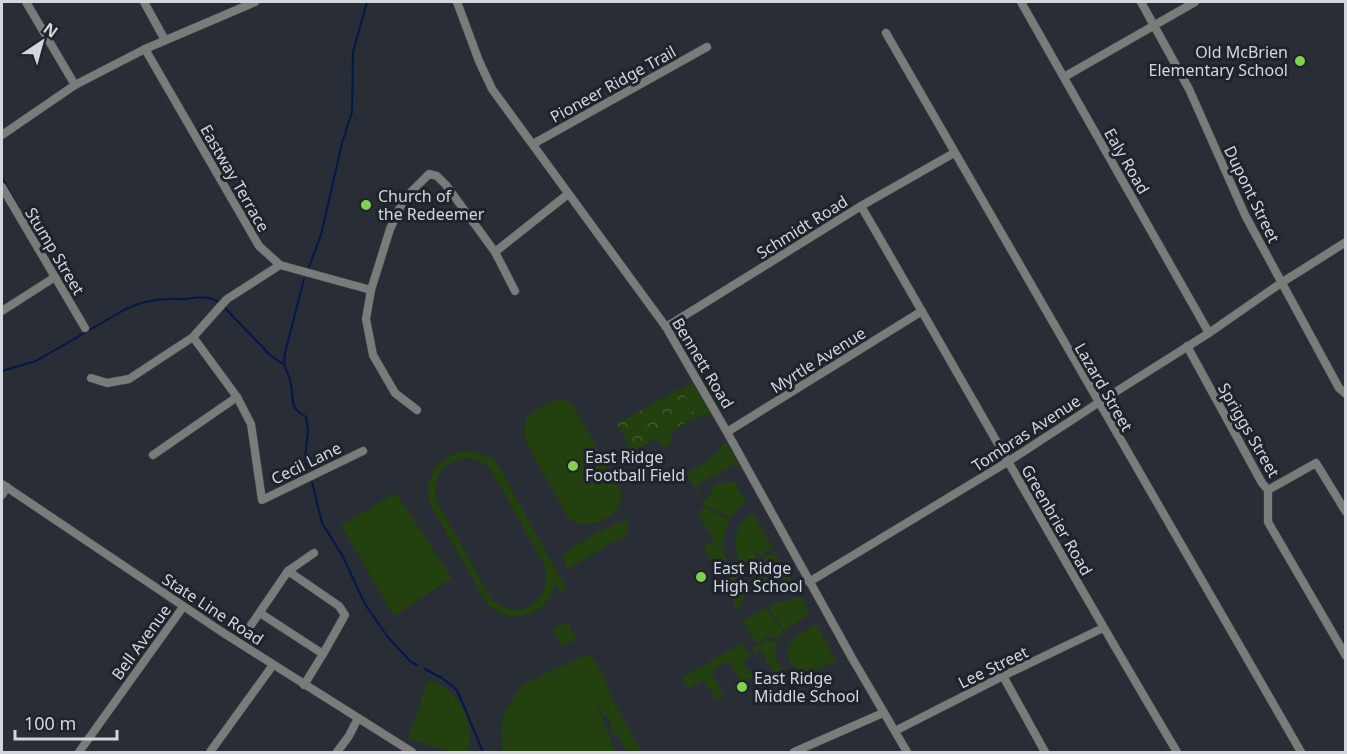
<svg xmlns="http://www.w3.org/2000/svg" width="1347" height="754" viewBox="0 0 1347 754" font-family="'Noto Sans',sans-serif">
<defs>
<pattern id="forest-crowns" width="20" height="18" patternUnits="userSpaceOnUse" patternTransform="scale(1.5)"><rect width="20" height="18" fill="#23400f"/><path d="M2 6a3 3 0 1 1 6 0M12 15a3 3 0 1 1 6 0" fill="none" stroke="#425b31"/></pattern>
</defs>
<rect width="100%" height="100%" fill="#282d36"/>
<g fill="#23400f" fill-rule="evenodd">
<polygon points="692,382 712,416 708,418 704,414 671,433 672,440 671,444 663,446 655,440 697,416 681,390"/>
<path d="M 557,400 L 563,400 L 573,405 L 620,489 C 621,495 621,502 618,507 C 616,512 612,514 608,517 C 593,526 578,529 566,514 L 526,442 C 518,416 535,408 557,400 Z"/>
<polygon points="723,443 726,443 739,464 736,468 733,465 696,486 700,493 699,496 686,473 706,462 706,461 717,454"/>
<path d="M 472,451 L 494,458 L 566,588 L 560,592 L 555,583 C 547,617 512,627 487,604 L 429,502 C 424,473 442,451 472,451 ZM 469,458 L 484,463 L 492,471 L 544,565 C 556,600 519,624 492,600 L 436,500 C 431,478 445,459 469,458 Z"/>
<path d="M 734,481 L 746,502 L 740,506 L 731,518 L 708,507 L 702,502 L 712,494 L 712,487 C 718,481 726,484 734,481 Z"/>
<polygon points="396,493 452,578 394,616 341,525"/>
<polygon points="705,507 730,520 723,537 724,549 710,543 714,540 697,513"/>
<path d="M 752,514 L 754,515 L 773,549 L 759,556 L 756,552 L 754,553 L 756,558 L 741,565 C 732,549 733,523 752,514 Z"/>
<path d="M 626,519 L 628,525 L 627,534 L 569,568 L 567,567 L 563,556 C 572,544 611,527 626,519 Z"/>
<polygon points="709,543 723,550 730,570 719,576 703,546"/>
<path d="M 775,552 L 793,585 L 791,588 C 770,595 755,587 744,569 L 758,561 L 761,565 L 762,564 L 760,560 Z"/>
<polygon points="734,576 739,585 747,592 738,611 723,582"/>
<path d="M 799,597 L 801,598 L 810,613 L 784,631 L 768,607 C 778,601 788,601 799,597 Z"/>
<polygon points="766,608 783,632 778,638 767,637 756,643 743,621"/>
<polygon points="568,622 576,640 561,646 553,629"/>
<path d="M 814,625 L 817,626 L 836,660 C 829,665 818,670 809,671 C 791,672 780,653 794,639 C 799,633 807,630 814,625 Z"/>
<path d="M 767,640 L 777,642 C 771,659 783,672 796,681 L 777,680 L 761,650 L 755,653 L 752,649 Z"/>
<polygon points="742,643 750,656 742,661 753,677 747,682 746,678 741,681 729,661 711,672 724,695 716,700 704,680 688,689 682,678"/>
<polygon points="586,655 593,658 599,667 615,704 642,752 629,752 628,750 623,747 617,733 612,736 610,732 613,730 607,715 603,717 585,677 615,750 613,752 502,752 501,740 503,713 522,685 548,672"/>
<path d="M 428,681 C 460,688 475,722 468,752 L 451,752 L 408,739 Z"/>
</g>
<polygon fill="url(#forest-crowns)" points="680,388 696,416 632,452 617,424"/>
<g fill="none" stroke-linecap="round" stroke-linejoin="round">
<g stroke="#03184b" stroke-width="2">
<polyline points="2,178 26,221"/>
<polyline points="309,267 321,235 342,143 352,112 353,52 367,2"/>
<path d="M 304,279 L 285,353 C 282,370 289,370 291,385 C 294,402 289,407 306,417 L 308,430 L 305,459 L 308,468"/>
<polyline points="225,308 270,355 283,364"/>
<path d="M 2,371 L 36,361 L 124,310 C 138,303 154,299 170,299 C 175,298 180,300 184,299 C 196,298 207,295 217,301"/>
<polyline points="312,482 322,523 342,555 365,604 387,636 411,662 417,665"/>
<polyline points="425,669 442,678 457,690 483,752"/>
</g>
<g stroke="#434851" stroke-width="9">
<g id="minor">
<polyline points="26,2 75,85"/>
<polyline points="144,2 165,40"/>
<polyline points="457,2 479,61 492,89 666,327 727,432 852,658 907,752"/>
<polyline points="1021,2 1209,333"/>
<polyline points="1141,2 1189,89 1245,215 1339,388 1346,394"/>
<polyline points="886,33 1301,752"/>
<polyline points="145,49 259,246 280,265 371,290"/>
<polyline points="1064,77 1195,2"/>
<polyline points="2,135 75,85 145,49 255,2"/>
<polyline points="533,144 707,47"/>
<polyline points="2,187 85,328"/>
<path d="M 861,206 C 967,388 1069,571 1177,752"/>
<polyline points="495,252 568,194"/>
<polyline points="2,311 55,277"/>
<polyline points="666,327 861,206 954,153"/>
<polyline points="193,337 237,397 251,424 262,500 363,451"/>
<polyline points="1187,346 1262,483 1268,490 1268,522 1346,656"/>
<polyline points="91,378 107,383 129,379 193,337 227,299 280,265"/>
<polyline points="417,410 395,393 373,355 366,319 371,290 390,229 404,199 429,174 437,176 446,185 495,252 515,291"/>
<polyline points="727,432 922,311"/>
<polyline points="153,455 237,397"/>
<polyline points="2,484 222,632 412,752"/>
<polyline points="1268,490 1316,463 1346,512"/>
<polyline points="2,495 7,487"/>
<polyline points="809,582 1009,461 1098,403 1209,333 1281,283 1346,242"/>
<polyline points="260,613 323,654 345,615 339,606 288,571"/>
<polyline points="249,628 288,571 314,553"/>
<polyline points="1003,676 1045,752"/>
<polyline points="304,685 323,654"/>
<polyline points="895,731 1003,676 1103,628"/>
<polyline points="79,752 183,607"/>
<polyline points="210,752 273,665"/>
<polyline points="337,752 349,736 358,718"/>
<polyline points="794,752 883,713"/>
</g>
</g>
<use href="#minor" stroke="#797c78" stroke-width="8"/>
</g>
<g fill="#82d050" stroke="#1e232c" stroke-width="2">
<circle cx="1300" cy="61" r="6"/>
<circle cx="366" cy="205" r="6"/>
<circle cx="573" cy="466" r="6"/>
<circle cx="701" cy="577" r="6"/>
<circle cx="742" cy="687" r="6"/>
</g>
<g text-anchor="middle" stroke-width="6" stroke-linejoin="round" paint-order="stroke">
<g font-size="16" fill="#d3d6dc" stroke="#1e232c" text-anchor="start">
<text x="1288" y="58" text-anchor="end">Old McBrien<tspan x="1288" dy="18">Elementary School</tspan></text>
<text x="378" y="202">Church of<tspan x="378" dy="18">the Redeemer</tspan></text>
<text x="585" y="463">East Ridge<tspan x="585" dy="18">Football Field</tspan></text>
<text x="713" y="574">East Ridge<tspan x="713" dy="18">High School</tspan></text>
<text x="754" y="684">East Ridge<tspan x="754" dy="18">Middle School</tspan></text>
</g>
<g font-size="16" fill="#d3d6dc" stroke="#1e232c">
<text transform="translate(613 84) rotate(-29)" y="6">Pioneer Ridge Trail</text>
<text transform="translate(1127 161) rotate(60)" y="6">Ealy Road</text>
<text transform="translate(235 178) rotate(60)" y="6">Eastway Terrace</text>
<text transform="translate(1252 194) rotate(64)" y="6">Dupont Street</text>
<text transform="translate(802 227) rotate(-32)" y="6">Schmidt Road</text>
<text transform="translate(55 251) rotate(59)" y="6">Stump Street</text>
<text transform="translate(818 360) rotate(-32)" y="6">Myrtle Avenue</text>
<text transform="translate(703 363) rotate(59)" y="6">Bennett Road</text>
<text transform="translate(1104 387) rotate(60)" y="6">Lazard Street</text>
<text transform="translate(1249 430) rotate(60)" y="6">Spriggs Street</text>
<text transform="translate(1026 433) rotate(-33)" y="6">Tombras Avenue</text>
<text transform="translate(306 463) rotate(-26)" y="6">Cecil Lane</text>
<text transform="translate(1057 520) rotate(60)" y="6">Greenbrier Road</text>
<text transform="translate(213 609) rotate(33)" y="6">State Line Road</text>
<text transform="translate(141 642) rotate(-54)" y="6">Bell Avenue</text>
<text transform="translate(993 667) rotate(-26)" y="6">Lee Street</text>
</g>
</g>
<rect width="1347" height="754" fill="none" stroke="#d3d6dc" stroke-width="6"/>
<g transform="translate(42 42) rotate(36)" stroke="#1e232c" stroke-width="4.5" paint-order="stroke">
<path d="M0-4.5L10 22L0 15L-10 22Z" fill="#d3d6dc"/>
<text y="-9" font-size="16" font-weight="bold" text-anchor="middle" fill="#d3d6dc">N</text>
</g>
<path d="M15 730v9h102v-9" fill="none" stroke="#d3d6dc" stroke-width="3"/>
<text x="24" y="730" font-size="18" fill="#d3d6dc" stroke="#1e232c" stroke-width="4.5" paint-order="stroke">100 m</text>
</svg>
